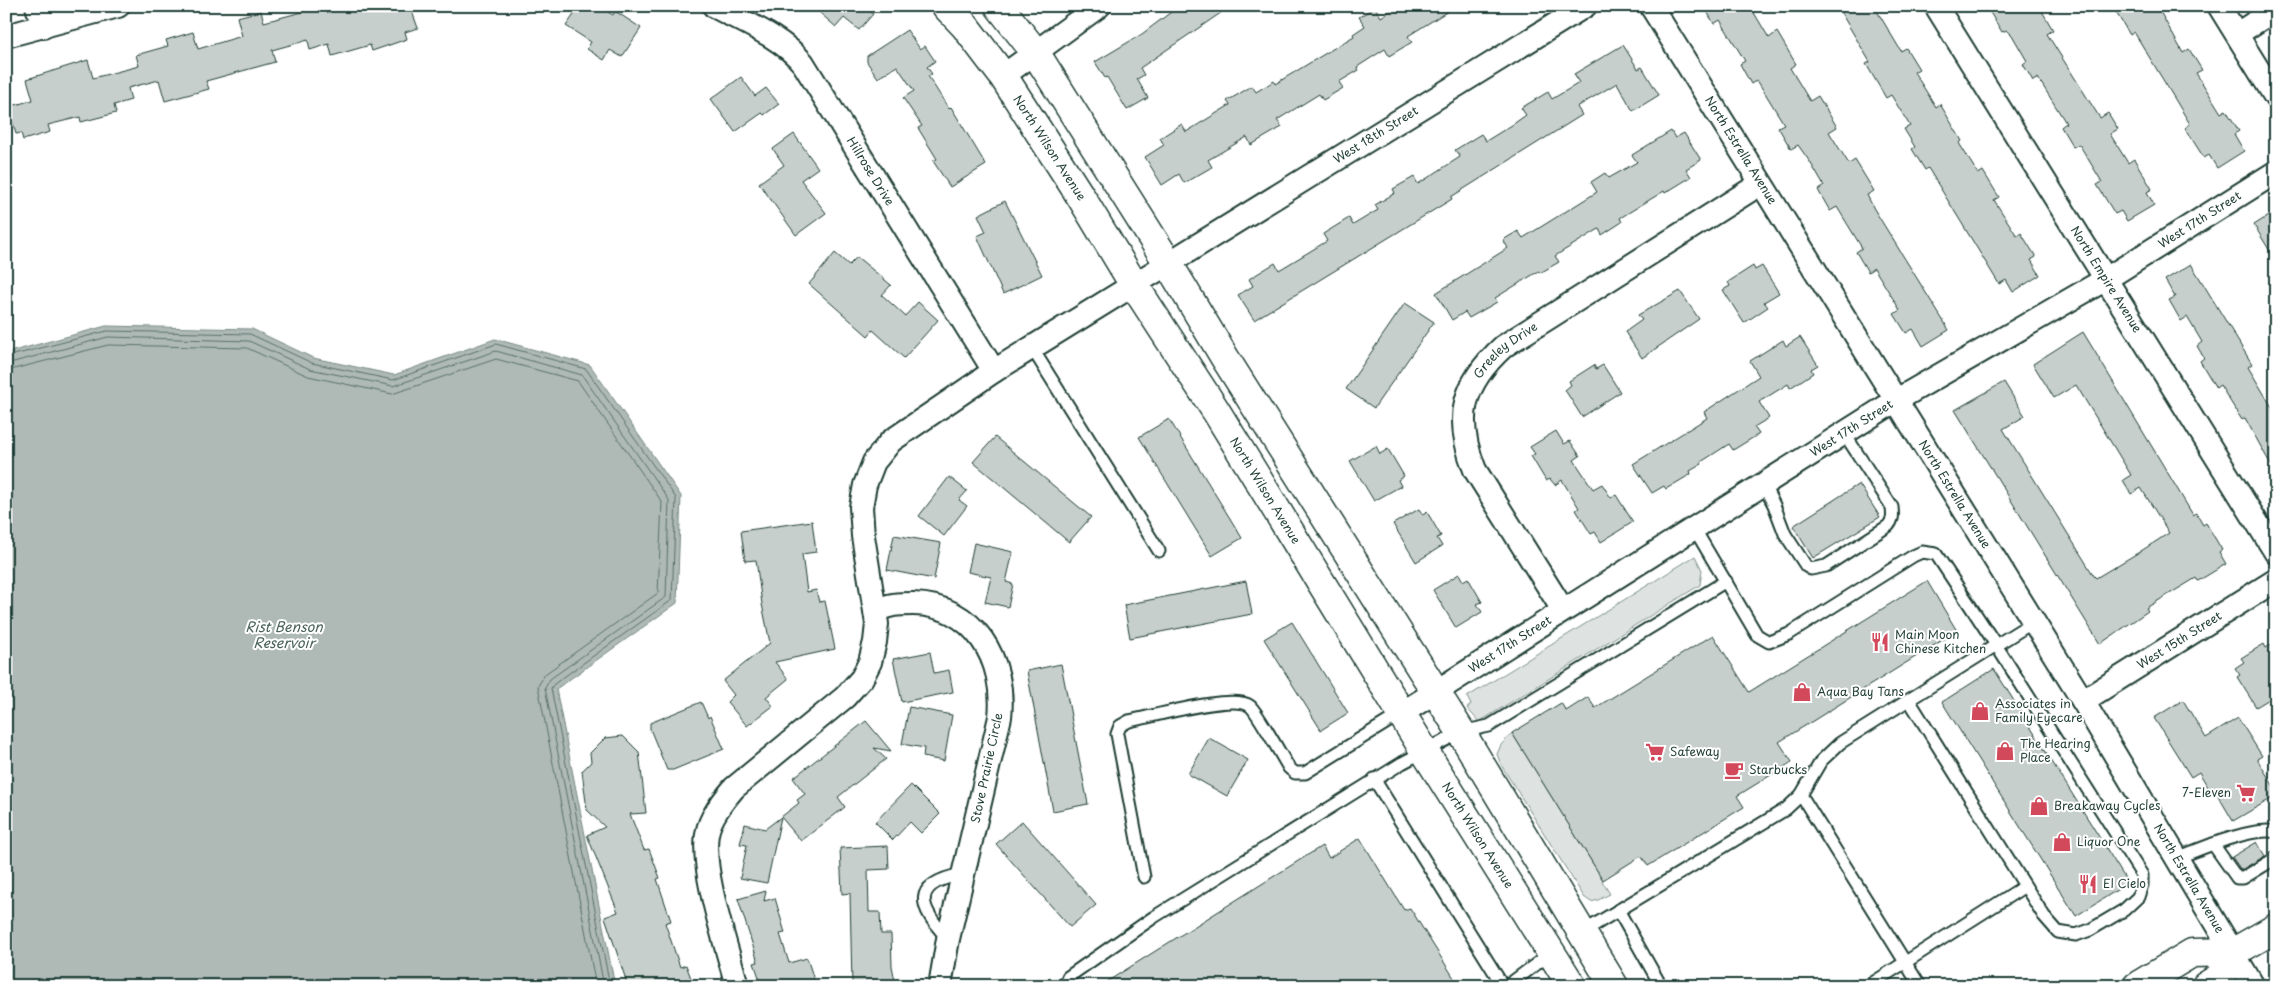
<svg xmlns="http://www.w3.org/2000/svg" width="2282" height="992" viewBox="0 0 2282 992" font-family="'Playpen Sans',sans-serif">
<rect width="100%" height="100%" fill="#fff"/>
<filter id="ink" filterUnits="userSpaceOnUse"><feTurbulence type="fractalNoise" baseFrequency=".02" numOctaves="2"/><feDisplacementMap in="SourceGraphic" scale="10" xChannelSelector="R" yChannelSelector="G"/><feConvolveMatrix kernelMatrix="1 2 1 2 8 2 1 2 1" color-interpolation-filters="sRGB"/></filter>
<g filter="url(#ink)">
<g fill="#dee3e2" stroke="#7e908b">
<polygon points="1695,556 1702,570 1700,585 1479,722 1467,708 1471,705 1467,697"/>
<polygon points="1512,733 1603,880 1602,881 1610,894 1598,900 1591,902 1584,897 1501,765 1497,754 1501,745"/>
</g>
<polygon fill="#afbab7" stroke="#758883" points="106,326 252,329 313,358 394,375 495,339 590,365 681,496 677,603 556,689 615,986 6,986 6,353"/>
<g fill="none" stroke-linecap="round" stroke-linejoin="round">
<g stroke="#596f68" stroke-width="1">
<polyline points="6,357 107,331 250,334 312,363 393,380 496,344 586,369 676,498 672,600 554,684 551,688 610,986"/>
<polyline points="6,364 108,337 249,341 310,369 393,386 496,351 582,375 669,500 666,597 550,679 545,688 604,986"/>
<polyline points="6,371 108,345 247,348 308,376 392,394 496,359 578,381 662,502 658,593 545,674 538,686 596,986"/>
</g>
</g>
<g fill="#c7cfcc" stroke="#1f3d34">
<polygon points="304,6 410,6 418,28 405,32 407,39 372,51 370,45 332,56 329,44 310,50 308,40 272,50 275,62 206,81 209,89 165,101 159,80 128,88 131,100 114,105 116,113 81,122 80,117 48,125 50,132 23,140 21,133 16,134 8,107 33,100 27,79 88,60 93,78 139,66 136,55 168,46 166,40 193,32 198,49 242,36 237,17 261,11 264,22 306,11"/>
<polygon points="580,6 598,6 613,15 615,11 641,28 622,57 610,50 604,60 587,49 591,42 566,26"/>
<polygon points="812,6 864,6 873,14 859,30 844,18 836,27"/>
<polygon points="1179,6 1231,6 1140,68 1144,75 1137,79 1148,98 1127,110 1107,77 1105,78 1095,62 1142,34"/>
<polygon points="1398,6 1456,6 1408,36 1412,42 1389,56 1385,49 1357,67 1359,70 1339,82 1343,88 1323,100 1319,94 1277,120 1282,127 1251,145 1247,137 1208,160 1212,167 1184,183 1179,174 1162,185 1145,157 1164,145 1160,138 1182,124 1186,132 1230,105 1227,101 1252,86 1256,92 1274,81 1275,84 1354,36 1353,34 1365,26 1359,17 1375,7 1381,17"/>
<polygon points="1704,6 1750,6 1769,38 1777,32 1796,64 1790,68 1810,101 1818,96 1837,127 1829,132 1849,164 1855,160 1874,191 1867,195 1874,209 1949,330 1923,346 1913,329 1906,333 1894,314 1900,310 1874,268 1868,272 1856,252 1862,248 1837,207 1830,211 1818,190 1824,186 1810,162 1798,145 1791,149 1778,127 1784,124 1757,80 1751,84 1740,64 1745,61 1720,20 1714,24"/>
<polygon points="1837,6 1874,6 1901,51 1906,48 1919,69 1914,72 1936,107 1940,104 1962,141 1959,143 1978,174 1983,171 1999,197 1994,200 2017,236 2021,233 2036,257 2031,260 2040,275 2013,292 2006,280 1999,284 1928,168 1925,170 1912,149 1915,147 1904,129 1910,126 1891,95 1886,98 1866,64 1870,62"/>
<polygon points="1986,6 2039,6 2053,30 2047,34 2100,118 2108,113 2118,129 2110,134 2128,163 2134,159 2152,189 2147,192 2154,205 2127,221 2121,211 2115,214 2097,185 2102,182 2079,144 2073,147 2061,127 2066,123 2038,78 2033,81 2023,64 2027,61 2012,35 2007,30 2002,32"/>
<polygon points="2112,6 2157,6 2183,53 2189,49 2202,70 2196,73 2221,113 2226,110 2239,131 2234,134 2244,151 2217,168 2209,155 2204,158 2185,128 2190,124 2134,32 2130,35"/>
<polygon points="907,30 920,49 925,46 935,61 927,67 932,74 928,76 949,109 951,107 986,165 950,187 933,161 937,159 918,128 922,126 903,98 914,91 897,66 878,78 867,62 867,56"/>
<polygon points="1623,45 1638,69 1642,67 1659,95 1633,111 1617,83 1577,107 1582,115 1451,197 1452,199 1254,320 1238,295 1253,286 1249,279 1275,263 1279,270 1294,261 1327,241 1323,234 1349,218 1353,225 1378,210 1375,205 1395,193 1393,189 1414,177 1418,184 1460,157 1455,150 1481,134 1486,141 1512,125 1526,115 1521,108 1548,92 1552,99 1579,83 1574,74"/>
<polygon points="741,77 755,96 766,88 779,104 764,115 762,113 735,132 711,99"/>
<polygon points="1671,131 1675,138 1684,133 1701,160 1686,169 1691,177 1665,193 1664,191 1620,218 1622,222 1602,235 1599,229 1555,256 1559,262 1540,273 1539,271 1495,298 1497,302 1469,318 1465,312 1452,320 1436,293 1508,248 1503,240 1518,231 1523,238 1597,192 1591,182 1605,173 1609,178 1637,162 1632,155"/>
<polygon points="794,134 818,168 801,180 826,213 796,235 759,183 784,165 773,149"/>
<polygon points="1005,201 1042,275 1003,294 977,236 986,232 978,215"/>
<polygon points="2276,211 2276,261 2254,225"/>
<polygon points="835,253 849,265 857,257 891,285 882,295 905,316 918,302 938,320 904,358 873,330 868,336 809,284"/>
<polygon points="2191,264 2252,364 2248,367 2276,414 2276,474 2245,418 2242,420 2220,385 2216,388 2200,361 2204,358 2197,346 2202,342 2187,317 2181,321 2169,300 2175,297 2165,280"/>
<polygon points="1753,266 1755,270 1762,266 1779,293 1764,302 1768,307 1744,323 1723,290 1730,286 1728,282"/>
<polygon points="1680,291 1699,319 1642,358 1625,332 1642,320 1638,315"/>
<polygon points="1405,303 1434,322 1374,408 1346,389"/>
<polygon points="2083,332 2193,515 2196,513 2203,525 2206,523 2222,550 2219,552 2226,564 2198,581 2196,578 2146,608 2148,611 2100,644 1955,410 2004,382 2025,416 2003,429 2094,576 2096,578 2141,551 2169,533 2141,488 2131,494 2123,480 2131,475 2076,385 2054,398 2033,364"/>
<polygon points="1800,337 1818,365 1811,369 1813,373 1790,388 1788,384 1759,402 1769,418 1754,427 1759,434 1733,450 1729,444 1701,462 1702,464 1690,471 1691,474 1666,489 1664,486 1652,493 1633,464 1707,418 1704,412 1759,376 1750,361 1783,340 1786,346"/>
<polygon points="1594,365 1596,369 1603,365 1620,392 1582,417 1565,390 1571,385 1569,381"/>
<polygon points="1169,419 1242,538 1212,556 1139,437"/>
<polygon points="1556,431 1564,444 1570,441 1580,456 1574,460 1593,489 1602,484 1611,498 1616,495 1633,522 1601,542 1595,532 1591,534 1576,510 1579,508 1562,480 1555,485 1550,479 1546,481 1531,456 1535,454 1530,447"/>
<polygon points="995,437 1091,517 1069,542 973,462"/>
<polygon points="1376,446 1380,454 1388,449 1404,476 1398,480 1401,486 1374,501 1350,461"/>
<polygon points="949,477 967,491 959,500 967,506 944,536 919,516"/>
<polygon points="1859,484 1880,517 1813,558 1793,526"/>
<polygon points="1419,509 1423,515 1427,512 1441,536 1437,538 1442,546 1416,562 1393,524"/>
<polygon points="812,521 816,552 802,554 807,592 816,590 819,602 825,601 835,649 775,662 788,679 766,697 773,706 747,726 727,702 734,695 723,681 770,643 762,604 756,560 745,561 741,531"/>
<polygon points="894,535 941,543 934,579 887,570"/>
<polygon points="974,543 1013,552 1006,582 1013,584 1008,607 985,602 991,577 968,572"/>
<polygon points="1459,574 1463,581 1468,578 1482,602 1477,604 1482,612 1456,628 1433,590"/>
<polygon points="1246,581 1252,614 1130,638 1124,605"/>
<polygon points="1927,581 1957,631 1779,742 1792,762 1737,796 1744,807 1648,866 1641,856 1603,880 1512,733 1561,703 1566,711 1588,697 1595,708 1713,635 1749,692"/>
<polygon points="1292,622 1348,713 1321,730 1264,639"/>
<polygon points="2276,642 2276,695 2256,707 2237,677 2240,675 2235,668 2244,662 2241,658 2264,644 2266,648"/>
<polygon points="930,652 934,673 949,670 953,692 902,702 893,659"/>
<polygon points="1061,664 1088,804 1053,811 1027,671"/>
<polygon points="1994,669 2128,883 2076,916 1942,702"/>
<polygon points="2183,700 2206,738 2238,718 2262,756 2257,759 2276,790 2276,796 2233,821 2213,787 2209,789 2199,772 2191,777 2154,718"/>
<polygon points="701,702 708,718 710,716 724,749 673,770 667,770 650,729 650,723"/>
<polygon points="909,707 952,715 944,761 923,757 924,748 902,744"/>
<polygon points="866,721 891,751 874,748 886,759 838,797 845,807 801,841 781,817 799,803 797,800 805,794 793,778"/>
<polygon points="623,736 639,752 646,813 630,814 644,850 649,849 660,878 657,879 671,921 665,923 680,967 686,965 694,986 628,986 605,917 618,912 587,835 605,827 587,810 582,771 591,762 590,753 605,738"/>
<polygon points="1209,738 1248,760 1227,796 1188,774"/>
<polygon points="911,785 940,814 921,833 910,822 893,840 875,822"/>
<polygon points="781,817 767,883 740,878 747,845 740,844 745,824 765,829"/>
<polygon points="1022,821 1096,905 1070,927 996,844"/>
<polygon points="1360,838 1404,910 1410,908 1459,986 1100,986 1322,846 1329,858"/>
<polygon points="2257,842 2265,856 2241,870 2232,857"/>
<polygon points="888,846 889,869 868,870 869,912 880,912 881,934 891,934 892,966 896,986 852,986 850,893 842,894 840,848"/>
<polygon points="766,891 764,901 775,898 785,933 780,934 789,963 807,958 816,986 762,986 754,963 758,962 738,899"/>
</g>
<g fill="none" stroke-linecap="round" stroke-linejoin="round">
<g stroke="#1f3d34" stroke-width="15">
<g id="service">
<polyline points="1032,348 1159,551"/>
<path d="M 1763,484 L 1774,505 L 1785,534 L 1806,566 L 1811,569 L 1826,566 L 1888,526 C 1893,520 1893,516 1892,507 L 1844,433"/>
<polyline points="1694,528 1757,635 1769,642 1789,634 1913,556 1922,552 1936,554 1996,645 2142,875 2142,885 2138,897 2124,910 2090,930 2076,935 2058,932 2044,916 1909,700"/>
<polyline points="1374,779 1503,986"/>
<polyline points="1801,795 1920,986"/>
<polyline points="2213,844 2237,878 2243,878 2276,858"/>
<path d="M 2177,858 C 2200,849 2253,826 2276,832"/>
<path d="M 1144,877 L 1117,734 L 1120,726 L 1129,721 C 1151,717 1234,693 1250,706 C 1257,711 1282,757 1289,768 L 1295,773 L 1305,773 L 1402,713"/>
<polyline points="1618,910 1661,986"/>
<polyline points="1581,933 1786,809 1801,795 1821,761 1840,743 2033,622"/>
<path d="M 948,939 C 918,906 910,884 963,874"/>
<polyline points="1064,986 1068,977 1154,917 1402,763 1461,732 1489,726 1726,581"/>
<polyline points="1507,986 1551,953"/>
<polyline points="1853,986 1855,986"/>
<polyline points="1868,986 2025,886"/>
</g>
</g>
<g stroke="#1f3d34" stroke-width="26">
<g id="minor">
<polyline points="37,6 43,27"/>
<path id="s1" d="M 714,6 C 745,23 780,36 803,63 L 994,371"/>
<path id="s2" d="M 1651,6 L 2083,701 L 2253,986"/>
<path id="s3" d="M 1936,6 L 2276,553"/>
<polyline points="2219,6 2276,98"/>
<polyline points="2237,34 2276,9"/>
<polyline points="6,36 118,6"/>
<polyline points="1003,76 1099,6"/>
<path id="s4" d="M 1563,610 L 1475,470 C 1454,418 1462,384 1504,346 L 1760,184"/>
<path d="M 876,611 C 889,604 898,604 913,604 C 975,605 1006,660 1000,717 L 948,939 L 940,986"/>
<path id="s5" d="M 2083,701 L 2276,580"/>
<path id="s6" d="M 1402,713 L 1895,401 L 2106,279 L 2276,172"/>
<path id="s7" d="M 737,986 C 727,947 701,872 707,834 C 710,817 723,801 734,788 L 845,697 L 862,678 L 870,662 L 875,642 L 877,624 L 863,536 L 861,507 L 865,485 L 874,462 L 891,441 L 994,371 L 1585,6"/>
</g>
</g>
<g stroke="#1f3d34" stroke-width="31">
<g id="secondary">
<path id="s8" d="M 946,6 L 965,26 L 1003,76 L 1081,197 L 1134,285 L 1216,411 L 1425,752 L 1572,986"/>
<polyline points="999,6 1035,52 1168,263 1225,358 1461,732 1614,986"/>
</g>
</g>
<g stroke="#1f3d34" stroke-width="31">
<g id="trunk">
<polyline points="2137,986 2192,953 2234,952"/>
<polyline points="2206,986 2219,978 2234,952 2276,928"/>
</g>
</g>
<use href="#service" stroke="#fff" stroke-width="11"/>
<use href="#minor" stroke="#fff" stroke-width="22"/>
<use href="#secondary" stroke="#fff" stroke-width="28"/>
<use href="#trunk" stroke="#fff" stroke-width="28"/>
</g>
</g>
<defs>
<g id="restaurant-bare" transform="scale(1.5)"><path d="M-5-6h1v4h1v-4h1v4h1v-4h1v5L-1.5 .5V6h-2V.5L-5-1ZM5-6V6H3V1.5H1.5Q1.5-4 5-6Z" fill="#d1495b" stroke="#fff" stroke-width="2.5" paint-order="stroke"/></g>
<g id="shop-bare" transform="scale(1.5)"><path d="M-5-2.5h2.3a2.7 3.5 0 0 1 5.4 0H5L5.5 6h-11ZM-1.5-2.5h3a1.5 2.3 0 0 0-3 0Z" fill="#d1495b" stroke="#fff" stroke-width="2.5" paint-order="stroke"/></g>
<g id="supermarket-bare" transform="scale(1.5)"><path d="M-6-5.5h2.5l.6 2H6L4.5 2H-2.5L-4.4-4H-6ZM-1.5 3.2a1.3 1.3 0 1 0 .1 0ZM3 3.2a1.3 1.3 0 1 0 .1 0Z" fill="#d1495b" stroke="#fff" stroke-width="2.5" paint-order="stroke"/></g>
<g id="cafe-bare" transform="scale(1.5)"><path d="M-5.5-4.5H6V0H3Q3 3.5 0 3.5H-2.5Q-5.5 3.5-5.5 0ZM3-3.2v2h1.7v-2ZM-6 4.5H4V6H-6Z" fill="#d1495b" stroke="#fff" stroke-width="2.5" paint-order="stroke"/></g>
</defs>
<g fill-rule="evenodd">
<use href="#restaurant-bare" x="1880" y="642"/>
<use href="#shop-bare" x="1802" y="692"/>
<use href="#shop-bare" x="1980" y="711"/>
<use href="#shop-bare" x="2005" y="751"/>
<use href="#supermarket-bare" x="1655" y="752"/>
<use href="#cafe-bare" x="1734" y="770"/>
<use href="#supermarket-bare" x="2246" y="793"/>
<use href="#shop-bare" x="2039" y="806"/>
<use href="#shop-bare" x="2062" y="842"/>
<use href="#restaurant-bare" x="2088" y="884"/>
</g>
<g text-anchor="middle" stroke-width="4" stroke-linejoin="round" paint-order="stroke">
<g font-size="12" fill="#1f3d34" stroke="#fff">
<text dy="4" stroke="none"><textPath href="#s7" startOffset="1201">West 18th Street</textPath></text>
<text dy="4" stroke="none"><textPath href="#s8" startOffset="176">North Wilson Avenue</textPath></text>
<text dy="4" stroke="none"><textPath href="#s2" startOffset="170">North Estrella Avenue</textPath></text>
<text dy="4" stroke="none"><textPath href="#s1" startOffset="234">Hillrose Drive</textPath></text>
<text dy="4" stroke="none"><textPath href="#s6" startOffset="938">West 17th Street</textPath></text>
<text dy="4" stroke="none"><textPath href="#s3" startOffset="322">North Empire Avenue</textPath></text>
<text dy="4" stroke="none"><textPath href="#s4" startOffset="302">Greeley Drive</textPath></text>
<text dy="4" stroke="none"><textPath href="#s6" startOffset="532">West 17th Street</textPath></text>
<text dy="4" stroke="none"><textPath href="#s8" startOffset="581">North Wilson Avenue</textPath></text>
<text dy="4" stroke="none"><textPath href="#s2" startOffset="575">North Estrella Avenue</textPath></text>
<text dy="4" stroke="none"><textPath href="#s5" startOffset="114">West 15th Street</textPath></text>
<text dy="4" stroke="none"><textPath href="#s6" startOffset="128">West 17th Street</textPath></text>
<text transform="translate(987 768) rotate(-78)" y="4">Stove Prairie Circle</text>
<text dy="4" stroke="none"><textPath href="#s8" startOffset="986">North Wilson Avenue</textPath></text>
<text dy="4" stroke="none"><textPath href="#s2" startOffset="1025">North Estrella Avenue</textPath></text>
</g>
<g font-size="12" fill="#1f3d34" stroke="#fff" text-anchor="start">
<text x="1895" y="639">Main Moon<tspan x="1895" dy="14">Chinese Kitchen</tspan></text>
<text x="1817" y="696">Aqua Bay Tans</text>
<text x="1995" y="708">Associates in<tspan x="1995" dy="14">Family Eyecare</tspan></text>
<text x="2020" y="748">The Hearing<tspan x="2020" dy="14">Place</tspan></text>
<text x="1670" y="756">Safeway</text>
<text x="1749" y="774">Starbucks</text>
<text x="2231" y="797" text-anchor="end">7-Eleven</text>
<text x="2054" y="810">Breakaway Cycles</text>
<text x="2077" y="846">Liquor One</text>
<text x="2103" y="888">El Cielo</text>
</g>
<g font-size="14" font-style="italic" fill="#4a625b" stroke="#fff">
<text x="284" y="632">Rist Benson<tspan x="284" dy="16">Reservoir</tspan></text>
</g>
</g>
<rect width="2282" height="992" fill="none" stroke="#fff" stroke-width="25"/>
<rect x="12" y="12" width="2257" height="967" fill="none" stroke="#1f3d34" stroke-width="2" filter="url(#ink)"/>
</svg>
